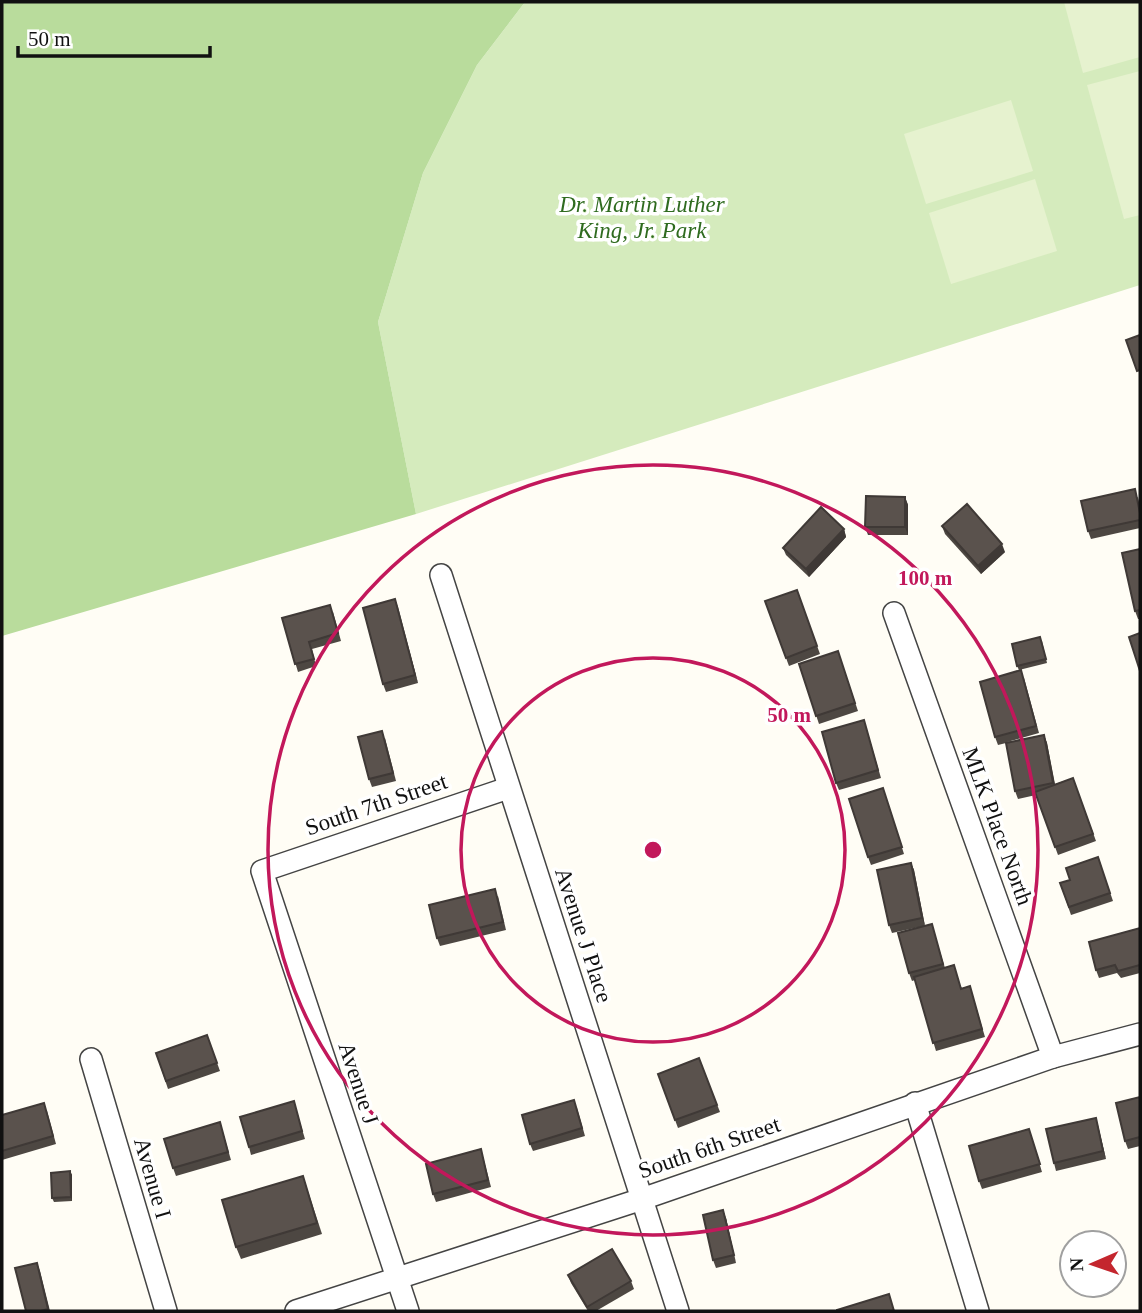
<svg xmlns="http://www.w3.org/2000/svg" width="1142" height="1313" viewBox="0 0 1142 1313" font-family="Georgia,serif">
<rect width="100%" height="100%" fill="#fffdf5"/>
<polygon fill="#d5ebbd" points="525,2 1140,2 1140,285 416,514 378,322 423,173 477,65"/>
<polygon fill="#b9dc9c" points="2,2 525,2 477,65 423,173 378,322 416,514 2,636"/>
<g fill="#e6f2cf">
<polygon points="1064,2 1140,2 1140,57 1083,73"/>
<polygon points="1140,71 1140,215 1124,219 1087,85"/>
<polygon points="1011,100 1033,171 926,204 904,134"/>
<polygon points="1035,179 1057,251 951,284 929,213"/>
</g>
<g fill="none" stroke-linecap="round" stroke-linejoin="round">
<g stroke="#444" stroke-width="24">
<g id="street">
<polyline points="441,575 678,1311"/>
<polyline points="894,613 1053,1057"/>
<polyline points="91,1059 166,1311"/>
<polyline points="915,1103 978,1311"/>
<polyline points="296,1311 642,1199 1053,1057 1140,1034"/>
<polyline points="408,1311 262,871 508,788"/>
</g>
</g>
<use href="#street" stroke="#fff" stroke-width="21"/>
</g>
<g fill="#4d4742">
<polygon points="905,497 908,505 908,535 868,535 865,527"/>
<polygon points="1138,497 1140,508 1140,528 1091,539 1088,531"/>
<polygon points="942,526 1005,552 981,574 945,534"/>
<polygon points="844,529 846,537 809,577 786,555 783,548"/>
<polygon points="1140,549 1140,619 1138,619 1135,611"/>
<polygon points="797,590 820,654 789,666 765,601"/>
<polygon points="395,599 418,683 386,692 383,684"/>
<polygon points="333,612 341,641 312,649 316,666 298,672 282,618"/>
<polygon points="1042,641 1047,663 1019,670 1017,666"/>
<polygon points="838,651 858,711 819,724 799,664"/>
<polygon points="1024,678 1039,733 1007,742 1044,735 1047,743 1055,784 1073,778 1096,841 1058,855 1036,795 1018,799 1015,791 1006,743 998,745 995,737"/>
<polygon points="864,720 881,778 839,790 836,783"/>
<polygon points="385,738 396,781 372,787 369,779"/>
<polygon points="883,788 904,854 871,865 868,857"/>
<polygon points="1098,857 1113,901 1071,915 1060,883 1070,880"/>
<polygon points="911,863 914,870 925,926 934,932 945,968 962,988 970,986 985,1037 936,1051 915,980 912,981 909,973 924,926 892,933 889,925"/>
<polygon points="498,896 506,930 440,946 437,938"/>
<polygon points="1140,928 1140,973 1121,978 1117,973 1099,978 1096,970"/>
<polygon points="207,1035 220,1071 168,1089 156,1053"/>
<polygon points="699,1058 720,1112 678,1128 658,1074"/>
<polygon points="1140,1097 1140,1146 1128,1149 1125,1141"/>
<polygon points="577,1108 585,1136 533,1151 530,1144"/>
<polygon points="296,1109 305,1139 251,1155 249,1147"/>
<polygon points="47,1111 56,1144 2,1160 2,1115"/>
<polygon points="1096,1118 1106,1159 1056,1171 1054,1163"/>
<polygon points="220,1122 231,1160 176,1176 173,1168"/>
<polygon points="1029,1129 1042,1172 982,1189 979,1181"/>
<polygon points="481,1149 491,1187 436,1202 433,1194"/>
<polygon points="70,1171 72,1175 72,1201 54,1202 52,1198"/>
<polygon points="303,1176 322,1234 241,1259 236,1247"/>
<polygon points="726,1218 736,1263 716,1268 713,1260"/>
<polygon points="568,1275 631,1281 634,1289 596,1311 588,1311 571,1283"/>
</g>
<g fill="#3f3936">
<polygon points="905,497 908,505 908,535 905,527"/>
<polygon points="844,529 846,537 809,577 806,569"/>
<polygon points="1002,544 1005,552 981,574 978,566"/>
<polygon points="395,599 398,607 418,683 415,675"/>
<polygon points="1044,735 1047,743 1056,791 1053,783"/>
<polygon points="911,863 914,870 925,926 922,918"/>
<polygon points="1096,1118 1098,1125 1106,1159 1103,1151"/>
<polygon points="70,1171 72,1175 72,1201 71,1197"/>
<polygon points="723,1210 726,1218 736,1263 734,1255"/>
<polygon points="37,1263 40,1271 50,1311 48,1309"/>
</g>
<g fill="#5a524d" stroke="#3f3936" stroke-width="2">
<polygon points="1140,335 1140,370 1137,371 1126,340"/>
<polygon points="1135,489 1140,513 1140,520 1088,531 1081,501"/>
<polygon points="866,496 905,497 905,527 865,527"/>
<polygon points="967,504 1002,544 978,566 942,526"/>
<polygon points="821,507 844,529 806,569 783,548"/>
<polygon points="1140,549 1140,610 1135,611 1122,553"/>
<polygon points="797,590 817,646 786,658 765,601"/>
<polygon points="395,599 415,675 383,684 363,608"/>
<polygon points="330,605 338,633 309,642 314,659 295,664 282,618"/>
<polygon points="1140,633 1140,671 1129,637"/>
<polygon points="1040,637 1046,659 1017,666 1012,644"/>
<polygon points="838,651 855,703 816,716 799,664"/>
<polygon points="1021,670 1036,726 995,737 980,682"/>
<polygon points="864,720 878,770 836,783 822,732"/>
<polygon points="382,731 393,773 369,779 358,737"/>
<polygon points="1044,735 1053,783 1015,791 1006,743"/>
<polygon points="1073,778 1093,834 1055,847 1035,792"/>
<polygon points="883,788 902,847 868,857 849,799"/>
<polygon points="1098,857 1110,893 1069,907 1060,883 1070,880 1066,868"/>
<polygon points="911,863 922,918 889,925 877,870"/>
<polygon points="495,889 503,922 437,938 429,905"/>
<polygon points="932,924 943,964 909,973 898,933"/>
<polygon points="1140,928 1140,965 1118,971 1115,965 1096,970 1089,942"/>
<polygon points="954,965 961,989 970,986 982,1029 933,1043 914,977"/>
<polygon points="207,1035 217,1063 166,1081 156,1053"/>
<polygon points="699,1058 717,1105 675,1120 658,1074"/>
<polygon points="1140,1097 1140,1137 1125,1141 1116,1103"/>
<polygon points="574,1100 582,1128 530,1144 522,1115"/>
<polygon points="294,1101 302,1131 249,1147 240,1117"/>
<polygon points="44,1103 53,1136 2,1151 2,1115"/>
<polygon points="1096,1118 1103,1151 1054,1163 1046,1129"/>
<polygon points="220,1122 228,1152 173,1168 164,1139"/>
<polygon points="1029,1129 1040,1164 979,1181 969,1146"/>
<polygon points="481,1149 488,1180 433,1194 426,1164"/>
<polygon points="70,1171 71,1197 52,1198 51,1173"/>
<polygon points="303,1176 317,1223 236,1247 222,1200"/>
<polygon points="723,1210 734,1255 713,1260 703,1215"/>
<polygon points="612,1249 631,1281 587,1307 568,1275"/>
<polygon points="37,1263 48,1309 41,1311 26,1311 15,1268"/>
<polygon points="889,1294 894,1311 837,1311 837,1310"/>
</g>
<g fill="none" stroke="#c2185b" stroke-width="3.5">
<circle cx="653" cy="850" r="192"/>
<circle cx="653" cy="850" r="385"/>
</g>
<g text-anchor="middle" stroke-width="7" stroke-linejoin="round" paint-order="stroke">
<g font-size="23" font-style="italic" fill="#2f6b1f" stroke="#fff">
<text x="642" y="212">Dr. Martin Luther<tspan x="642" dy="26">King, Jr. Park</tspan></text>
</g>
<g font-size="23" fill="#111" stroke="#fff">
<text transform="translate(376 804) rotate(-19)" y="8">South 7th Street</text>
<text transform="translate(998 826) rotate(70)" y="8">MLK Place North</text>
<text transform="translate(584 935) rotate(72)" y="8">Avenue J Place</text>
<text transform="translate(359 1083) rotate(72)" y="8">Avenue J</text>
<text transform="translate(709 1147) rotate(-19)" y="8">South 6th Street</text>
<text transform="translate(153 1178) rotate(74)" y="8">Avenue I</text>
</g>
</g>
<circle cx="653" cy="850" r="10" fill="#c2185b" stroke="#fff" stroke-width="3.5"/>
<g font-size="21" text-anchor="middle" font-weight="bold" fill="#c2185b" stroke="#fff" stroke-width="7" stroke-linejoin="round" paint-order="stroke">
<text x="925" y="585">100 m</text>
<text x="789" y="722">50 m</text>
</g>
<rect width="1142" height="1313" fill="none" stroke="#111111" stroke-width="7"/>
<g transform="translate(1093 1264) rotate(268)"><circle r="33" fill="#ffffff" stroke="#a0a0a0" stroke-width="2"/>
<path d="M0-5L12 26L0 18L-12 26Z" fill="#c4262e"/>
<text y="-10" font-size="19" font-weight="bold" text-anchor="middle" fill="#111111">N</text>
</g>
<path d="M18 46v10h192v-10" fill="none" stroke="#111111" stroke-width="3.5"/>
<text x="28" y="46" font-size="21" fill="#111111" stroke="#ffffff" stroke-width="5" paint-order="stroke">50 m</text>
</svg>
